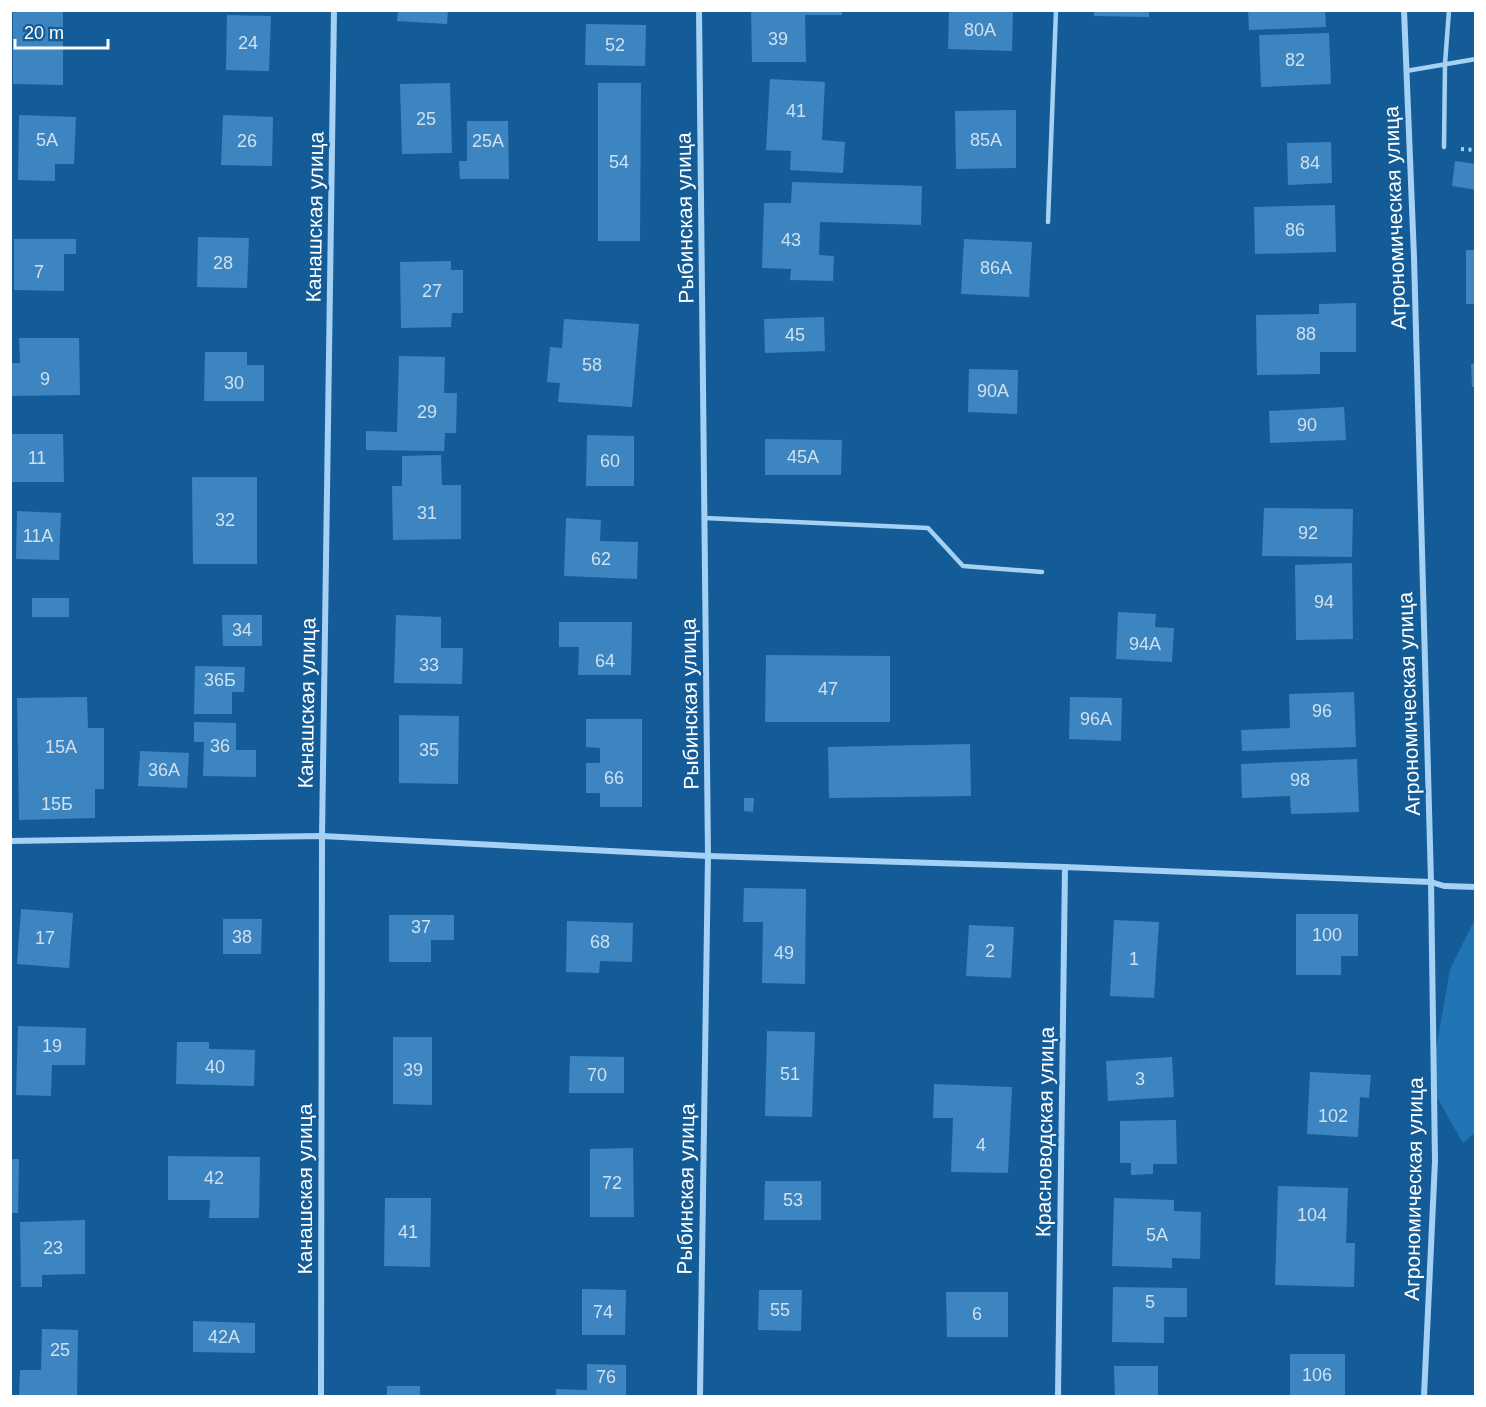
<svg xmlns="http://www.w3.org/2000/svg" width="1486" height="1407" viewBox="0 0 1486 1407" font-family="Arial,sans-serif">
<rect width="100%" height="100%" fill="#135c98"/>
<polygon fill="#2275b5" points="1475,919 1475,1133 1463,1143 1430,1085 1450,969"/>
<g fill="#3c85c0">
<polygon points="13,10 63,10 63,85 13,84"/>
<polygon points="398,10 448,10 447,24 397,21"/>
<polygon points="751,10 842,10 842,15 805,15 806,62 752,62"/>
<polygon points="949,10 1013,10 1012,51 948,49"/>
<polygon points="1094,10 1149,10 1149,17 1094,16"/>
<polygon points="1248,10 1325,10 1326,27 1249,30"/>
<polygon points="227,15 271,16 269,71 226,70"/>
<polygon points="586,24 646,25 645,66 585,65"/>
<polygon points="1329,33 1331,84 1261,87 1259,35"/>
<polygon points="770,79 825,82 822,140 845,142 843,173 790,170 791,151 766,150"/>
<polygon points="450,83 452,153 402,154 400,84"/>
<polygon points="598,83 641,83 640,241 598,241"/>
<polygon points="1016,110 1016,168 956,169 955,111"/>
<polygon points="19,115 76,117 74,164 55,164 55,181 18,180"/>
<polygon points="223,115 273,117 272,166 221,165"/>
<polygon points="467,121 508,121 509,179 460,179 459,161 467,161"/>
<polygon points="1331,142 1332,183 1288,185 1287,143"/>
<polygon points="1455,161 1476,164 1476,190 1452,186"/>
<polygon points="792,182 922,186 921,225 820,222 819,255 834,256 833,281 790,280 791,269 762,268 764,203 791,203"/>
<polygon points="1335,205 1336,252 1255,254 1254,207"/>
<polygon points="198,237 249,238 247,288 197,287"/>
<polygon points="14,239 76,239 76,254 64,254 64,291 14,290"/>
<polygon points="964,239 1032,242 1029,297 961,294"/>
<rect x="1466" y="250" width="10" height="54"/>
<polygon points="451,261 451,270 463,270 463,313 452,313 451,327 401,328 400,262"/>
<polygon points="1356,303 1356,352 1320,352 1320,374 1257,375 1256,315 1319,314 1319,304"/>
<polygon points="824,317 825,351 765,353 764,319"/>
<polygon points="564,319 639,324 632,407 558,402 560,383 547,382 550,347 562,348"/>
<polygon points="19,338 79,338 80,395 10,396 10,363 20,363"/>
<polygon points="205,352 247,352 247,365 264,365 264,401 204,401"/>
<polygon points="399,356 445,357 444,393 457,393 456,433 445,433 444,451 366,450 366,431 397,432"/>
<polygon points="1476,363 1476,387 1472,387 1471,364"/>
<polygon points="969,369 1018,370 1017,414 968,412"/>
<polygon points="1344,407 1346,440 1270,443 1269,411"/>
<polygon points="10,434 63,434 64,482 10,482"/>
<polygon points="587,435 634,436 634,486 586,486"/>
<polygon points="765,439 842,440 841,475 765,475"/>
<polygon points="441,455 442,485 461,485 461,539 393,540 392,486 402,486 402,456"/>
<polygon points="192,477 257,477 257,564 193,564"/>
<polygon points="1264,508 1353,509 1352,557 1262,556"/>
<polygon points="17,511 61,513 59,560 16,559"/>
<polygon points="566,518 601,520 600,541 638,542 637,579 564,576"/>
<polygon points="1352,563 1353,639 1296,640 1295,565"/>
<rect x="32" y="598" width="37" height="19"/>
<polygon points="1118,612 1156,614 1155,627 1174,628 1172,662 1116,659"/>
<polygon points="222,615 262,615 262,646 223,646"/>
<polygon points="396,615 441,617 441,648 463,648 462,684 394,683"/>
<polygon points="559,622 632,622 631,675 578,675 579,647 559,647"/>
<polygon points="766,655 890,656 890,722 765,722"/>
<polygon points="195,666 245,667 244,692 232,692 232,714 194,714"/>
<polygon points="1354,692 1356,747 1242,751 1241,730 1290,728 1289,694"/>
<polygon points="87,697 88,728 104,728 104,789 95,789 95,818 19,820 17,698"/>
<polygon points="1070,697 1122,698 1121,741 1069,739"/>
<polygon points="399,715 459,716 458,784 399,783"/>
<polygon points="586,719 642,719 642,807 600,807 600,793 586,793 586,763 600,763 600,748 586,747"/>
<polygon points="194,722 236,723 236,750 256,750 256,777 203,776 204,742 194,742"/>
<polygon points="970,744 971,796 829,798 828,747"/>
<polygon points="140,751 189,753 187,788 138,786"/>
<polygon points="1357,759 1359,812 1291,814 1290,796 1242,798 1241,764"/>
<polygon points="744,798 754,798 753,812 744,811"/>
<polygon points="744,888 806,889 805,984 762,983 763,922 743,922"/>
<polygon points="21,909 73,913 69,968 17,964"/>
<polygon points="1296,914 1358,914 1358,956 1341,956 1341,975 1296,975"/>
<polygon points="389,915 454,915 454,940 431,940 431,962 389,962"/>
<polygon points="223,919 262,919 261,954 223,954"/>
<polygon points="1114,920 1159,922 1154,998 1110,996"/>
<polygon points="567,921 633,923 632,962 600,961 599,973 566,972"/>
<polygon points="969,925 1014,927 1011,978 966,976"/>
<polygon points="18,1026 86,1028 85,1065 52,1065 51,1096 16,1095"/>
<polygon points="767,1031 815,1032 812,1117 765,1116"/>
<polygon points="393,1037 432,1037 432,1105 393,1104"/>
<polygon points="177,1042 209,1042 209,1049 255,1050 254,1086 176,1084"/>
<polygon points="570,1056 624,1057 624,1093 569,1093"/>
<polygon points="1172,1057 1174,1097 1108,1101 1106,1061"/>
<polygon points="1310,1072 1371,1075 1369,1098 1360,1097 1358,1137 1307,1134"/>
<polygon points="934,1084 1012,1087 1008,1173 951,1172 953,1118 933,1118"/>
<polygon points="1176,1120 1177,1164 1153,1164 1153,1174 1131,1175 1131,1163 1120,1163 1120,1121"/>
<polygon points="633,1148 634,1217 590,1217 590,1149"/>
<polygon points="168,1156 260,1157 259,1218 209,1218 210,1200 168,1200"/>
<polygon points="10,1159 19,1159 18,1213 10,1213"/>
<polygon points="765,1181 821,1181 821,1220 764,1220"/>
<polygon points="1278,1186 1348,1188 1346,1243 1355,1243 1354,1287 1275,1285"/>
<polygon points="385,1198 431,1198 430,1267 384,1266"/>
<polygon points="1114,1198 1174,1200 1174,1211 1201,1212 1200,1259 1172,1258 1172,1268 1112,1266"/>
<polygon points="85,1220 85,1274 42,1275 42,1287 21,1287 20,1222"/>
<polygon points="1113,1287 1187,1288 1187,1317 1164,1317 1164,1343 1112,1342"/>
<polygon points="582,1289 626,1290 625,1335 582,1335"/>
<polygon points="759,1290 802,1290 801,1331 758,1330"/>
<polygon points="946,1292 1008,1292 1008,1337 947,1337"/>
<polygon points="193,1321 255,1323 255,1353 193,1352"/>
<polygon points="42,1329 78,1330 77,1396 19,1396 20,1370 41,1370"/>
<rect x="1290" y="1354" width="55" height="42"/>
<polygon points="587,1364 626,1365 626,1396 556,1396 556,1389 587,1390"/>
<polygon points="1114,1366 1158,1366 1158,1396 1115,1396"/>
<rect x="387" y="1386" width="33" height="10"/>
</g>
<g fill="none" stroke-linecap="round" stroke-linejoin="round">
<polyline stroke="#a5d1f3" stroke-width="4" stroke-dasharray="3 4.5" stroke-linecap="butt" points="1461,149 1476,150"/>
<g stroke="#a5d1f3" stroke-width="4.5">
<polyline points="1406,71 1476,59"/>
<polyline points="1444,147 1445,64 1449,10"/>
<polyline points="1048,222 1056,10"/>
<polyline points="705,518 928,528 963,566 1042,572"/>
</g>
<g stroke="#a5d1f3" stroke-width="6">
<polyline points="699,10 708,856 700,1396"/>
<polyline points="1404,10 1414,257 1431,882 1435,1161 1424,1396"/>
<polyline points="10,841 322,836 708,856 1065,867 1431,882 1444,886 1476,887"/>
<polyline points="321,1396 322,836 334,10"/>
<polyline points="1058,1396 1065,867"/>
</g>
</g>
<g text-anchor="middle" stroke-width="5" stroke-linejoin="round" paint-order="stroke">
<g font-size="18" fill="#cee0ef">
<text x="980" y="36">80А</text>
<text x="778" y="45">39</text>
<text x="248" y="49">24</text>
<text x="615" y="51">52</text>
<text x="1295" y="66">82</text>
<text x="796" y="117">41</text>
<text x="426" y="125">25</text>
<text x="47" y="146">5А</text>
<text x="986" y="146">85А</text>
<text x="247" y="147">26</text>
<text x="488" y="147">25А</text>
<text x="619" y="168">54</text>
<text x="1310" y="169">84</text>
<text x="1295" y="236">86</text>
<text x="791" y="246">43</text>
<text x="223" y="269">28</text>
<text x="996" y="274">86А</text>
<text x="39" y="278">7</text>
<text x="432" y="297">27</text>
<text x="1306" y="340">88</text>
<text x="795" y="341">45</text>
<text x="592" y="371">58</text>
<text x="45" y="385">9</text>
<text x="234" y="389">30</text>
<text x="993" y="397">90А</text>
<text x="427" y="418">29</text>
<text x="1307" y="431">90</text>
<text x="803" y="463">45А</text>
<text x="37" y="464">11</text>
<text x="610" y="467">60</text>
<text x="427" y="519">31</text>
<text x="225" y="526">32</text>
<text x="1308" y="539">92</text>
<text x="38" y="542">11А</text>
<text x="601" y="565">62</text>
<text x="1324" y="608">94</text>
<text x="242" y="636">34</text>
<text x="1145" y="650">94А</text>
<text x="605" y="667">64</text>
<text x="429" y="671">33</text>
<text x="220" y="686">36Б</text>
<text x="828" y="695">47</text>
<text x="1322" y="717">96</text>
<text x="1096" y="725">96А</text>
<text x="220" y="752">36</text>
<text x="61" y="753">15А</text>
<text x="429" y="756">35</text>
<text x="164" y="776">36А</text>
<text x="614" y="784">66</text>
<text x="1300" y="786">98</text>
<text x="57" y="810">15Б</text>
<text x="421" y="933">37</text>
<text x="1327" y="941">100</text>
<text x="242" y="943">38</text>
<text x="45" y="944">17</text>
<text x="600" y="948">68</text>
<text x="990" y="957">2</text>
<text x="784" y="959">49</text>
<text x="1134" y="965">1</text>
<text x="52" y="1052">19</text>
<text x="215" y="1073">40</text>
<text x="413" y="1076">39</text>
<text x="790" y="1080">51</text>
<text x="597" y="1081">70</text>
<text x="1140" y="1085">3</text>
<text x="1333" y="1122">102</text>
<text x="981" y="1151">4</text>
<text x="214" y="1184">42</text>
<text x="612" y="1189">72</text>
<text x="793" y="1206">53</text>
<text x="1312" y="1221">104</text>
<text x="408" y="1238">41</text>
<text x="1157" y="1241">5А</text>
<text x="53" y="1254">23</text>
<text x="1150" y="1308">5</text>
<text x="780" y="1316">55</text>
<text x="603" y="1318">74</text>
<text x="977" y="1320">6</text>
<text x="224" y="1343">42А</text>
<text x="60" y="1356">25</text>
<text x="1317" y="1381">106</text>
<text x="606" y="1383">76</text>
</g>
<g font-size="21" fill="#fff" stroke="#135c98">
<text transform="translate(315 217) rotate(-89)" y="7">Канашская улица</text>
<text transform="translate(685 218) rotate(-91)" y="7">Рыбинская улица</text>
<text transform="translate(1395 218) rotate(-92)" y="7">Агрономическая улица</text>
<text transform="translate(307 703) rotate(-89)" y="7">Канашская улица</text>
<text transform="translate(690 704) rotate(-91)" y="7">Рыбинская улица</text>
<text transform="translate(1409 704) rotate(-92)" y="7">Агрономическая улица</text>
<text transform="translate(1045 1132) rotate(-89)" y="7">Красноводская улица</text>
<text transform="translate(305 1189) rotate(-90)" y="7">Канашская улица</text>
<text transform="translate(686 1189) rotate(-89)" y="7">Рыбинская улица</text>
<text transform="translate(1414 1189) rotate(-89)" y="7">Агрономическая улица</text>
</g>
</g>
<rect width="1486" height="1407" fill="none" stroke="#ffffff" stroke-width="24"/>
<path d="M15 39v9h93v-9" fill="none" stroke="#ffffff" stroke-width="3"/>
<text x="24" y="39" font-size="18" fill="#ffffff" stroke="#135c98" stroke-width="4.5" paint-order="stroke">20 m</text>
</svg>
